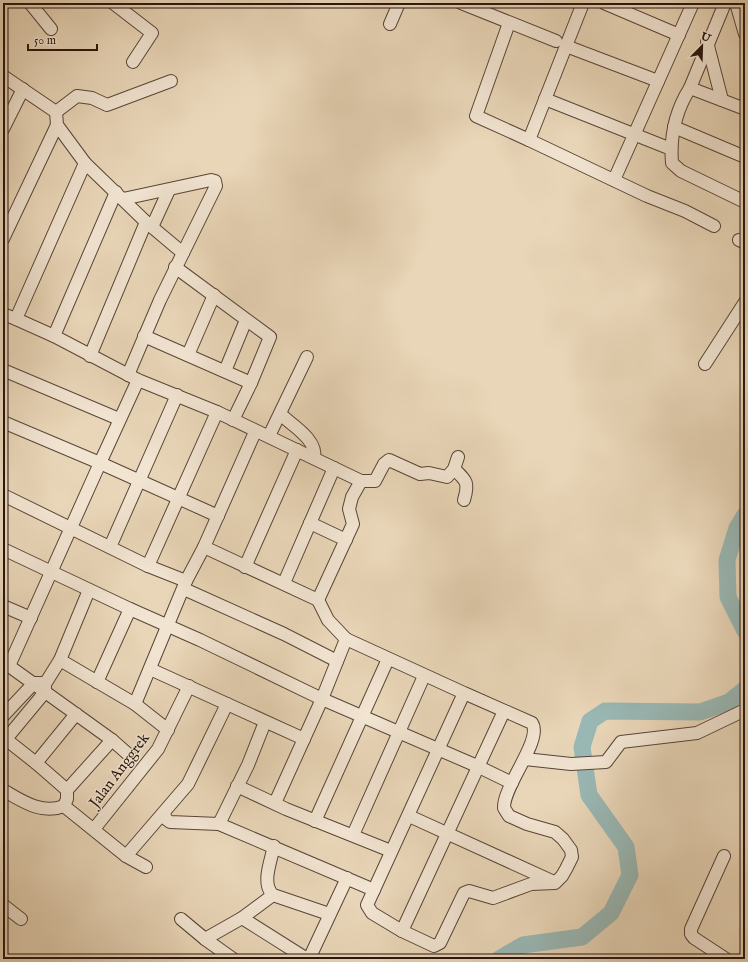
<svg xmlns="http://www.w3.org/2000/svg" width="748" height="962" viewBox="0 0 748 962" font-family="'IM FELL English',serif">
<rect width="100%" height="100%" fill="#e9d6b8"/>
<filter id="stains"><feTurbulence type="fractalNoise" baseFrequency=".005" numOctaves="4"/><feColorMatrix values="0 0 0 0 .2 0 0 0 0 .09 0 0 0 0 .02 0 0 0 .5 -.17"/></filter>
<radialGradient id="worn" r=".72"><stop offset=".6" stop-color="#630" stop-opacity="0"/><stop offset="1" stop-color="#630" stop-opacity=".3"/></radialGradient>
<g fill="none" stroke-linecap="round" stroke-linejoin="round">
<g stroke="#99b8b5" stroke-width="17">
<polyline points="745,515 737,528 727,560 728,597 745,631"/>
<polyline points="499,959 523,945 582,937 611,913 630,875 626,847 589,795 582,747 590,721 605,711 700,712 729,702 745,689"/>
</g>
<g stroke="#584538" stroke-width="14">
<g id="minor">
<polyline points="30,3 51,29"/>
<polyline points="113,3 152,33 133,62"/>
<polyline points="461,3 556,41"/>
<polyline points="583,3 529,140 647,196 685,211 714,226"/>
<polyline points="604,3 679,35"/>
<polyline points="725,3 690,88 745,109"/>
<polyline points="736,3 745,34"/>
<polyline points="509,23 476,116 529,140"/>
<polyline points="390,24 399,3"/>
<polyline points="707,42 722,100"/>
<polyline points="566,46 658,81"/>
<polyline points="3,76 56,112 57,125 85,163 146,222 183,253 160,300 128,375"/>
<path d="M 690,88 C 676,110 670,137 672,163 L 681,171 L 745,202"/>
<polyline points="545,99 671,149"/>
<polyline points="56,112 77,96 92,98 107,105 171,81"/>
<polyline points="674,127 745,157"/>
<polyline points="3,129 23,89"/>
<polyline points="614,180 693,3"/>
<polyline points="123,199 211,180 215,181 216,186 183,253"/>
<polyline points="152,227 169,190"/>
<polyline points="3,239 57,125"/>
<polyline points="739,240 745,243"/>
<polyline points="175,267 270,337 251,383 233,420"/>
<polyline points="3,314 16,319 85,163"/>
<polyline points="16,319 54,336 138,380 217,412 361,481 375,481 384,464 389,460 420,474 429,473 447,477 454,469 458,457"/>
<polyline points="54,336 116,192"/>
<polyline points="144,336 251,383"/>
<polyline points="188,355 214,295"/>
<polyline points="90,356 146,222"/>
<polyline points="705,364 745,302"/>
<polyline points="3,370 119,419"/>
<polyline points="225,371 246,320"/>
<path d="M 280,414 C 292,425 318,440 314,458"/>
<polyline points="3,422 100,463 138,380"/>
<polyline points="255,432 204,547 318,600 353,524 349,509 352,497 361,481"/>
<polyline points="269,436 307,357"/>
<path d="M 454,469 C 467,481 469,483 464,500"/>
<polyline points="3,495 148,566 186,581"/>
<polyline points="310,523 346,540"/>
<polyline points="110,547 177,395"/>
<polyline points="3,549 130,609 200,640 322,699 477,766 512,783"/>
<polyline points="148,566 217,412"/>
<polyline points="245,567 297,450"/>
<polyline points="284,583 334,468"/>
<polyline points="184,589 284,634 337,661"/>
<polyline points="3,606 31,618"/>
<path d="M 346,639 L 464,693 L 367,905 L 372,913 L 402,931 L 434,946 L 440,943 L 464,893 L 469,891 L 493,898 L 531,884 L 555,883 L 562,876 L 566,869 L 572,857 L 571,850 L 563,839 L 555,832 L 527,824 L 509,816 L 504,808 C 503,786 543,740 532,723 L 464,693"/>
<polyline points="60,660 135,704 168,730"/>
<polyline points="150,669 304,739"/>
<polyline points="97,682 130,609"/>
<polyline points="45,692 45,684 60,660 89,590"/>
<polyline points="135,704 186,581 204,547"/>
<polyline points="3,716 34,683 42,683"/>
<polyline points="3,737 36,763 67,790 67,799 64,806 126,856 146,867"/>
<polyline points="6,739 45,692"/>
<polyline points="129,755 112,740 9,666 100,463 218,516"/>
<polyline points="525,759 571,764 606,762 621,742 697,733 745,710"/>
<polyline points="36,763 76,714"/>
<polyline points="237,786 286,809 391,851"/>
<path d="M 3,790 C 22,801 42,815 64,806"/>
<polyline points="67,790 112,740"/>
<polyline points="275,803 322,699 346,639 328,620 318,600"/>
<polyline points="164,814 166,819 170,822 219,824 248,765 265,722"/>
<polyline points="409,816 554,882"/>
<polyline points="315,821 388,659"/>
<polyline points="219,824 374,890"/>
<polyline points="94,829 158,749 189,686"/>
<polyline points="353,835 424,676"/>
<path d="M 274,846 C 271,861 261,884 273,895 L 329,914"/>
<polyline points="126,856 188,784 227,704"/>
<polyline points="724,856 691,929 691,934 694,938 726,959"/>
<polyline points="3,905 21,919"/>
<polyline points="242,918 307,959"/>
<polyline points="181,919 205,939 242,918 273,895"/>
<polyline points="402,931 504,711"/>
<polyline points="205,939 233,959"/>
<polyline points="309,959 347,878"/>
</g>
</g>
<use href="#minor" stroke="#f1e4d1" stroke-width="12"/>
</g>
<g text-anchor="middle" stroke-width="3" stroke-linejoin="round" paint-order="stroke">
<g font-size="15" fill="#28150d" stroke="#f1e4d1">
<text transform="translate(119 770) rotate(-53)" y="5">Jalan Anggrek</text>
</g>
</g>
<rect width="748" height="962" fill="none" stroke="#e9d6b8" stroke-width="16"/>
<rect x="4" y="4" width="740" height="954" fill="none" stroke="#28150d" stroke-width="2"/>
<rect x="8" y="8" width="732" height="946" fill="none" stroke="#28150d"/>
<g transform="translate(702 46) rotate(23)" stroke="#f1e4d1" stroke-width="3" paint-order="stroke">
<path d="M0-3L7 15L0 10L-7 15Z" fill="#28150d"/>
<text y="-6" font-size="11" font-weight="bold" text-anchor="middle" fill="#28150d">U</text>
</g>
<path d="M28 44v6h69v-6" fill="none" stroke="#28150d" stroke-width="2"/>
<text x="34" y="44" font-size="12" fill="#28150d" stroke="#f1e4d1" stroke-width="3" paint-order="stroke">50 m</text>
<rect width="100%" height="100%" filter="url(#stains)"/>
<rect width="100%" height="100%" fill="url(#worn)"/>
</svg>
